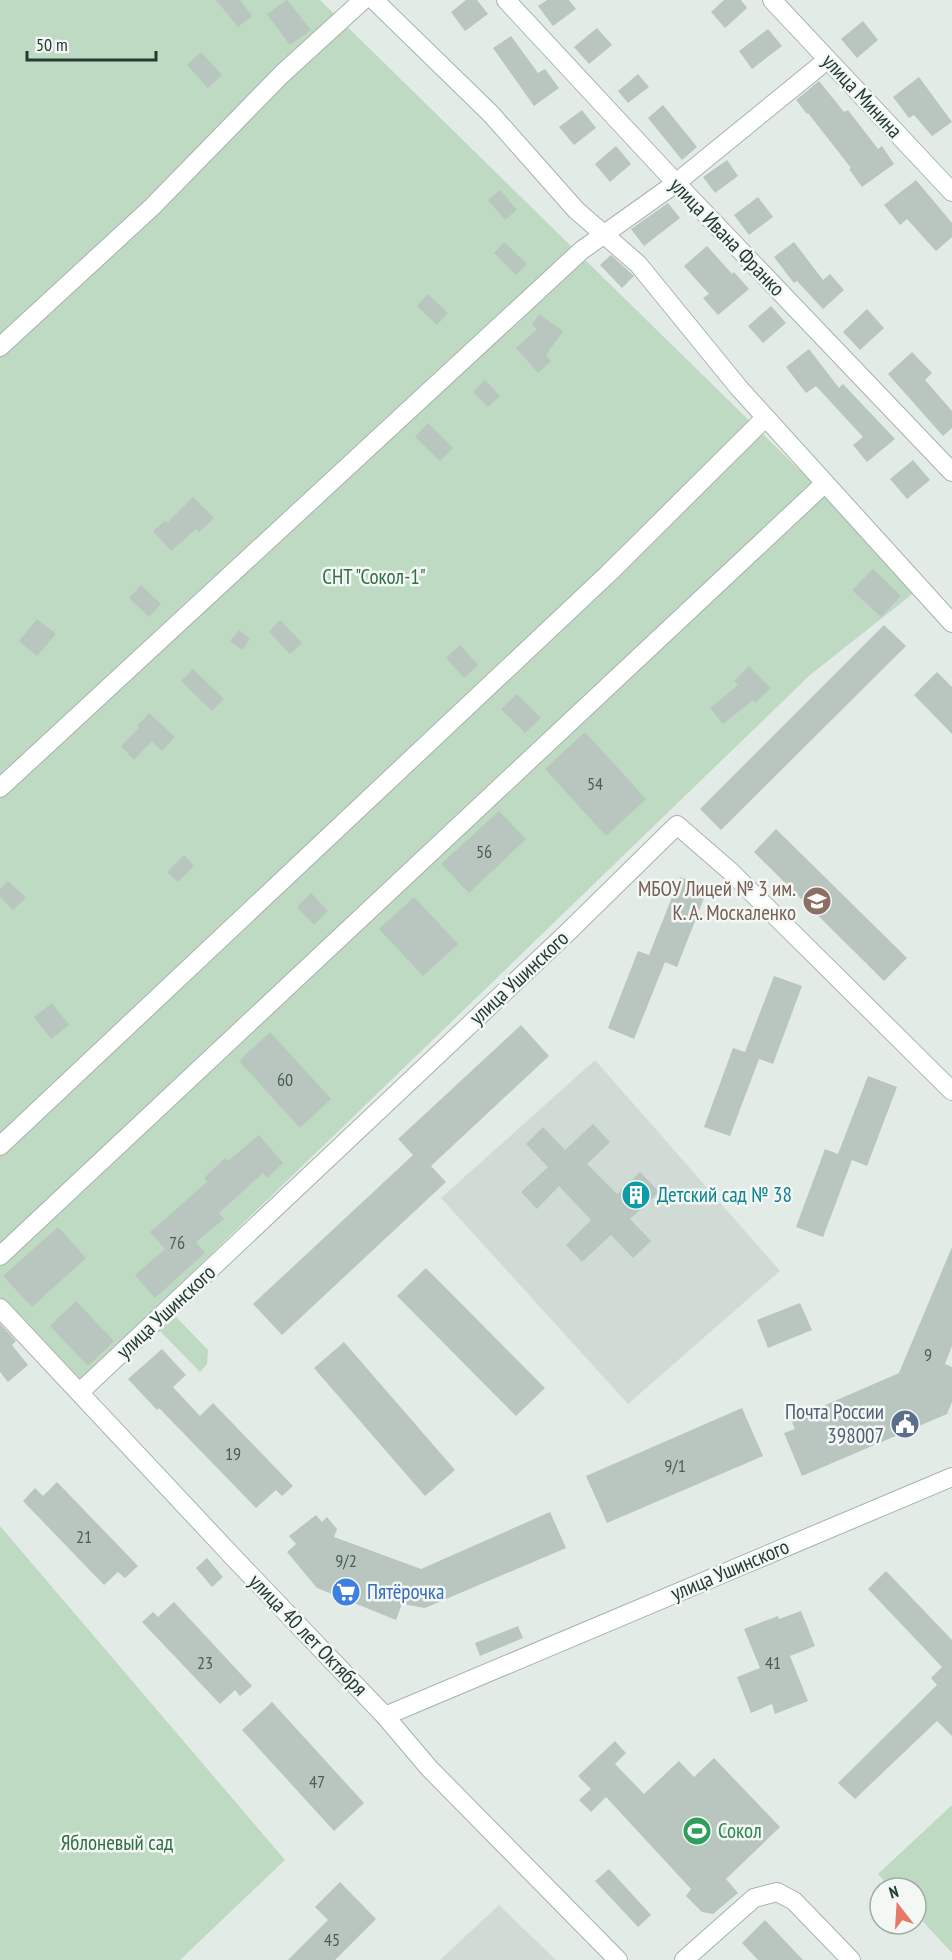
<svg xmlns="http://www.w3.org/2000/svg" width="952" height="1960" viewBox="0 0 952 1960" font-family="'PT Sans Narrow',sans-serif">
<rect width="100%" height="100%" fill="#e3ebe7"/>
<g fill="#d1dbd5">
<polygon points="595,1060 780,1271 628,1404 441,1198"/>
<polygon points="499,1905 556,1960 440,1960"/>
</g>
<g fill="#bedac3">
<polygon points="0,0 320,0 920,588 810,675 79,1382 0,1299"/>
<polygon points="176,1317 208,1350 207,1364 200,1372 160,1331"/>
<polygon points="0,1526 285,1860 180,1960 0,1960"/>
<polygon points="952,1805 952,1953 916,1914 916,1888 891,1888 878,1874"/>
</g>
<g fill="#b8c6bf">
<polygon points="216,0 240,0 252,16 238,27"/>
<polygon points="287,0 311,30 290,45 267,14"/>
<polygon points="466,0 477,0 488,14 465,31 451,12"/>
<polygon points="547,0 569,0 576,9 553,26 538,6"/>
<polygon points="724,0 741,0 747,8 725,28 711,12"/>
<polygon points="863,21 878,40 857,58 841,39"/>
<polygon points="597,28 612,45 589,64 574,47"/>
<polygon points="768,29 782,46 752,69 739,51"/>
<polygon points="511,36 538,73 545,69 559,88 534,106 493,48"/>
<polygon points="201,52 222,75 208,88 187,65"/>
<polygon points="638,74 649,87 628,103 618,91"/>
<polygon points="919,77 952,122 932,136 914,115 909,118 893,97"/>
<polygon points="819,81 844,112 848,110 878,149 882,146 894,164 862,187 849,169 851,168 808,113 807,114 796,100"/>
<polygon points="663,105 697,147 682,160 648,118"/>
<polygon points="582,110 596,128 574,145 559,127"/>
<polygon points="616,146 631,164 610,182 595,164"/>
<polygon points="727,160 738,176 715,193 703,177"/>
<polygon points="916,180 952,223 952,237 936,251 907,219 900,225 884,205"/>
<polygon points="500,190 517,210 505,220 488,200"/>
<polygon points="758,197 773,217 749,235 734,215"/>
<polygon points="668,203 680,218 644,246 631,229"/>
<polygon points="504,242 527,264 516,275 494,253"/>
<polygon points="794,242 823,280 830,274 844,290 823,309 797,281 794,283 774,257"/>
<polygon points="707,246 732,274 734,272 749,289 718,315 703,298 709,294 684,266"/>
<polygon points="611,255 634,276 622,288 600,265"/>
<polygon points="428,294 448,313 437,325 417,306"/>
<polygon points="771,306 786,323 763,343 748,326"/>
<polygon points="867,309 884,328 860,350 843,332"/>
<polygon points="539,314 563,331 546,355 551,361 538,373 516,348 537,329 532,325"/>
<polygon points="809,349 839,388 843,384 895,439 867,462 853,445 863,437 816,386 806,393 786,367"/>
<polygon points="912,352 932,373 925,380 952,411 952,428 943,436 888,374"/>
<polygon points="485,380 500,396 488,407 473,392"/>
<polygon points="428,423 453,448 440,461 415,437"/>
<polygon points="913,460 930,480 907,499 890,479"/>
<polygon points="193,497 214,518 199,532 196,529 171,551 153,531 165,521 167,523"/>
<polygon points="873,569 901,596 881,617 852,590"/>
<polygon points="141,585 161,604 149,617 129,598"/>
<polygon points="37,619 56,634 37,656 19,641"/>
<polygon points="280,620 302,643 290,654 269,632"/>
<polygon points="884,625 906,646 721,830 700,809"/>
<polygon points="239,630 250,639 242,650 230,641"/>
<polygon points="460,645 478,665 464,678 446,658"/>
<polygon points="749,666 771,688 755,703 753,700 723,724 710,708 738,685 734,681"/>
<polygon points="193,669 224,699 212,711 181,681"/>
<polygon points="937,672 952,687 952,734 914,695"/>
<polygon points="517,694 541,718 525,733 501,709"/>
<polygon points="149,713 175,737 162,751 152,741 134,760 121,746 139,728 137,726"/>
<polygon points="585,732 646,799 606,836 545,769"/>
<polygon points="499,811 526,839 469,893 441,864"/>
<polygon points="776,829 907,958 884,981 754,852"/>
<polygon points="184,855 194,866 178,882 167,872"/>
<polygon points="680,877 708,888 677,967 665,962 634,1039 608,1028 638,951 649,955"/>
<polygon points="8,881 26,898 13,910 0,897 0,889"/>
<polygon points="311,893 328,911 314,925 297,907"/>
<polygon points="414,897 458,944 423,976 379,929"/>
<polygon points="774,976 802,986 773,1064 759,1059 730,1136 704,1127 733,1048 745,1052"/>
<polygon points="52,1003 69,1025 51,1039 34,1017"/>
<polygon points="521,1025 549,1056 431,1166 446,1182 282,1335 253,1304 413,1155 398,1139"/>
<polygon points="270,1032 331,1099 300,1128 239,1061"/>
<polygon points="868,1076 897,1087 867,1166 852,1160 823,1237 796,1227 825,1149 838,1154"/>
<polygon points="593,1124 610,1142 587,1164 617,1194 640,1172 659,1192 630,1219 651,1241 633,1258 611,1235 582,1262 566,1245 591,1220 559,1186 537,1209 521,1192 548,1167 526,1144 543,1127 565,1150"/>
<polygon points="259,1135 283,1163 267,1178 263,1173 219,1213 224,1219 196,1242 205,1253 155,1298 135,1275 165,1249 150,1232 207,1182 204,1178 225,1158 228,1161"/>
<polygon points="58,1227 86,1258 32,1307 3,1276"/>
<polygon points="952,1247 952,1346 945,1364 952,1367 952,1402 947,1414 802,1476 784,1433 795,1429 791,1420 899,1373"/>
<polygon points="426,1268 545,1388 516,1416 397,1296"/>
<polygon points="76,1301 114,1341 88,1366 50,1326"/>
<polygon points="800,1303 812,1330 768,1348 757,1320"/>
<polygon points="0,1324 16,1341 12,1345 28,1365 8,1382 0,1372"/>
<polygon points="344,1342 455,1470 425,1496 314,1368"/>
<polygon points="162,1349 186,1375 173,1387 200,1416 213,1403 293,1486 282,1496 276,1490 256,1508 159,1408 157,1410 128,1379"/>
<polygon points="742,1408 763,1456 607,1523 586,1476"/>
<polygon points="57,1482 138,1566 125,1578 118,1572 104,1585 23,1501 35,1488 43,1496"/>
<polygon points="550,1512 566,1548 425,1608 402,1604 396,1620 317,1588 287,1552 296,1544 289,1536 316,1515 322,1522 327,1517 337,1529 334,1537 421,1569"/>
<polygon points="207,1558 223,1577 212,1587 196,1568"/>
<polygon points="886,1571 952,1640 952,1736 937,1721 855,1799 838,1783 937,1685 931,1678 942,1667 868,1589"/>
<polygon points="174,1602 252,1686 240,1696 235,1690 220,1704 142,1622 153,1612 158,1617"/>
<polygon points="801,1611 815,1646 790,1656 808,1701 775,1714 772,1704 751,1713 737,1677 760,1668 744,1629 778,1616 779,1619"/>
<polygon points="518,1626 523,1638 480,1656 475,1643"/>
<polygon points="272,1702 364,1803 334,1831 242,1730"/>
<polygon points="615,1741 626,1753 615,1764 644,1794 679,1761 694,1777 714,1758 780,1827 726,1879 738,1893 713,1914 702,1912 686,1896 691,1889 606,1797 591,1812 579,1800 591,1789 578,1776"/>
<polygon points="609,1869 651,1915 638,1927 595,1881"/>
<polygon points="340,1882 376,1919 335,1960 288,1960 328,1920 315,1907"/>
<polygon points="765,1920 803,1960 758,1960 742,1943"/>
</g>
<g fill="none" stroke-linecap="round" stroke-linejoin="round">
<g stroke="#a6b3ad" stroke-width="20">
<g id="minor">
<polyline points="374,0 491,114 576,210 638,264 739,388 952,623"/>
<polyline points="506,0 676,183 952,472"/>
<polyline points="772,0 952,192"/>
<polyline points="0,347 152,207 282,74 363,0"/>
<polyline points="0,788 582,250 676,183 827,60"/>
<polyline points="0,1146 609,573 765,418"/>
<polyline points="0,1256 824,484"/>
<polyline points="0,1308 235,1559 385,1716 429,1768 618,1960"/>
<polyline points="80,1392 567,933 677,825 730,871 952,1091"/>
<polyline points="385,1716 952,1477"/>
<polyline points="684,1960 754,1898 777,1892 794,1901 851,1960"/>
</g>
</g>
<use href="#minor" stroke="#fff" stroke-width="18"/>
</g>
<defs>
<g id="school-disc" transform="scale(1.5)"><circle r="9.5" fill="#8d6e63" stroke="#f3f8f5"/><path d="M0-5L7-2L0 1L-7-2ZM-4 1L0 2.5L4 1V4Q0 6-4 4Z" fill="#fff"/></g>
<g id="building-disc" transform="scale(1.5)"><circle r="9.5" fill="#0f9aa8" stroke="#f3f8f5"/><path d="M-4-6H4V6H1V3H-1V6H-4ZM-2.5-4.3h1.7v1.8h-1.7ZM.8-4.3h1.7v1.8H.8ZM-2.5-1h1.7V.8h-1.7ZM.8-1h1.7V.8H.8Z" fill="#fff"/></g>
<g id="civic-disc" transform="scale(1.5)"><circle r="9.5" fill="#5c6f8a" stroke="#f3f8f5"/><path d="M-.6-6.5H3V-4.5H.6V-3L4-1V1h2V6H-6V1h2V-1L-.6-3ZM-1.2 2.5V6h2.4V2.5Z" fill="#fff"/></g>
<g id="supermarket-disc" transform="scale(1.5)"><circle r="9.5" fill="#3f7fe0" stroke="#f3f8f5"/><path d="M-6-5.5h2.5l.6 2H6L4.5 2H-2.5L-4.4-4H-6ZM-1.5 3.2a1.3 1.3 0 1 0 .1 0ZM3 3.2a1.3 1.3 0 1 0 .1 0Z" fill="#fff"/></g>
<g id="stadium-disc" transform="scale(1.5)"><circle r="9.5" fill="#2e9e5b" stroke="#f3f8f5"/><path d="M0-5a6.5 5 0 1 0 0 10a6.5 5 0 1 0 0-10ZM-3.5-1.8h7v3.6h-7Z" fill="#fff"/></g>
</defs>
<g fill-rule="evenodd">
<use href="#school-disc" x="817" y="901"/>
<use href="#building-disc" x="636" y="1195"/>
<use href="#civic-disc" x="905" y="1424"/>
<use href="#supermarket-disc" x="346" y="1592"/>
<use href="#stadium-disc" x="697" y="1831"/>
</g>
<g text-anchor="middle" stroke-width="5" stroke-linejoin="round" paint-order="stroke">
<g font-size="18" fill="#495e56">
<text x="595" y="790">54</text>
<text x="484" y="858">56</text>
<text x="285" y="1086">60</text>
<text x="177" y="1249">76</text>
<text x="928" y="1361">9</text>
<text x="233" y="1460">19</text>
<text x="675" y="1472">9/1</text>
<text x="84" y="1543">21</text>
<text x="346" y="1567">9/2</text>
<text x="205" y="1669">23</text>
<text x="773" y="1669">41</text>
<text x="317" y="1788">47</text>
<text x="332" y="1946">45</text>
</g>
<g font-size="21" fill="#243b33" stroke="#f3f8f5">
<text transform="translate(862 96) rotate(47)" y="7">улица Минина</text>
<text transform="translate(727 237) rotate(46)" y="7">улица Ивана Франко</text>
<text transform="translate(519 978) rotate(-43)" y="7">улица Ушинского</text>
<text transform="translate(166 1312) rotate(-43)" y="7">улица Ушинского</text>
<text transform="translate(730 1570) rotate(-23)" y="7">улица Ушинского</text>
<text transform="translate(308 1635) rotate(46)" y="7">улица 40 лет Октября</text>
</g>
<g font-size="21" fill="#326e44" stroke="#f3f8f5">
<text x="374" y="584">СНТ "Сокол-1"</text>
<text x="117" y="1850">Яблоневый сад</text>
</g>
<g font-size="21" fill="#785e54" stroke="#f3f8f5" text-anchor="end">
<text x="796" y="896">МБОУ Лицей № 3 им.<tspan x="796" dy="24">К. А. Москаленко</tspan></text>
</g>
<g font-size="21" fill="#0d838f" stroke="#f3f8f5" text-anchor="start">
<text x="657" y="1202">Детский сад № 38</text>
</g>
<g font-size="21" fill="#4e5e75" stroke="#f3f8f5" text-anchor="end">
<text x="884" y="1419">Почта России<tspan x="884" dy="24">398007</tspan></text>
</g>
<g font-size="21" fill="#366cbe" stroke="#f3f8f5" text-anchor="start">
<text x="367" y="1599">Пятёрочка</text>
</g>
<g font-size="21" fill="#27864d" stroke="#f3f8f5" text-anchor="start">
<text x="718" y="1838">Сокол</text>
</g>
</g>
<g transform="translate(898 1906) rotate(343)"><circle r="28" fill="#f3f8f5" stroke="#a0aca7" stroke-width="1.5"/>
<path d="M0-4.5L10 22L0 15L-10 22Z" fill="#e57b67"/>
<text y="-9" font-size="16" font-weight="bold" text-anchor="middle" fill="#243b33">N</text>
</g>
<path d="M27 51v9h129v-9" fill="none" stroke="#243b33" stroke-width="3"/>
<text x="36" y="51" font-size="18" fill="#243b33" stroke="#f3f8f5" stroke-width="4.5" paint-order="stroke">50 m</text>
</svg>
